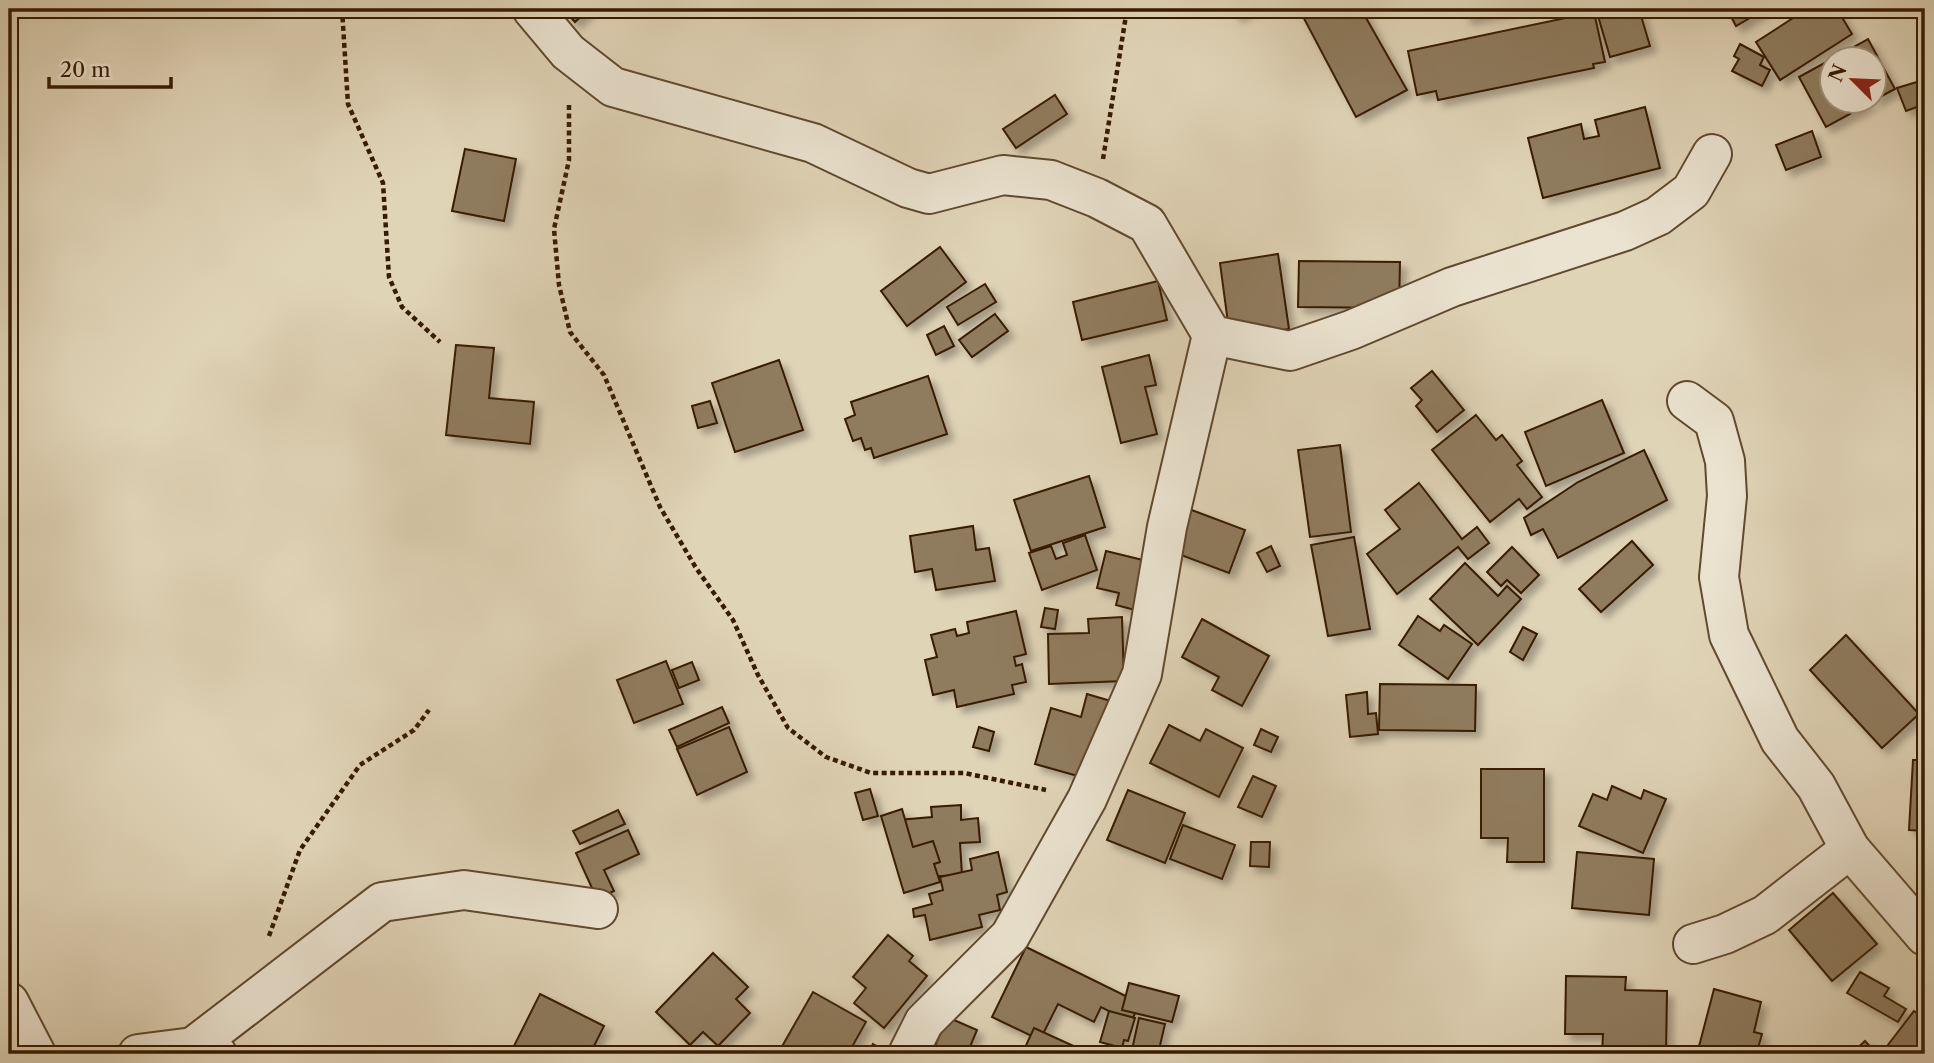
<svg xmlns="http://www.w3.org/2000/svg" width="1934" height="1063" viewBox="0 0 1934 1063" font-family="'Libre Caslon Text',serif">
<defs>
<filter id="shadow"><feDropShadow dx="6" dy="6" stdDeviation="3.5" flood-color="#0004"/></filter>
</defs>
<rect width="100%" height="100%" fill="#e0d4b7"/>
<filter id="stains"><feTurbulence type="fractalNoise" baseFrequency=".00286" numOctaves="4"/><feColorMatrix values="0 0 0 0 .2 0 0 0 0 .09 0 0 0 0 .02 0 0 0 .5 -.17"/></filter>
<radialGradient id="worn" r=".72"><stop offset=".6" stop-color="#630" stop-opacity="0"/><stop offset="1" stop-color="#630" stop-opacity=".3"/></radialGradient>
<g fill="#8f7b5f" stroke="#371b00" stroke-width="2" filter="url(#shadow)">
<polygon points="563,9 589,9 575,22"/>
<polygon points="1232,9 1250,9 1236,16"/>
<polygon points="1299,9 1361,9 1407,90 1356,117"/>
<polygon points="1464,9 1512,9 1466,18"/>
<polygon points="1590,9 1639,9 1650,46 1610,57 1596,9"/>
<polygon points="1727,9 1765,9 1736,26"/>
<polygon points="1807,9 1837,9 1852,34 1780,80 1756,42"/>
<polygon points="1594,12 1605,62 1593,64 1594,68 1438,100 1436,91 1417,95 1408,51"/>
<polygon points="1868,39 1895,89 1874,100 1874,60 1832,60 1832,102 1872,102 1826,127 1799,77"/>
<polygon points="1740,44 1764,57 1760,65 1770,70 1762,86 1732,71 1739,59 1734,56"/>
<polygon points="1920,81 1925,104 1906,111 1897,88"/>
<polygon points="1055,95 1067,114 1016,148 1003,129"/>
<polygon points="1645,107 1660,168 1543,198 1528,138 1581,124 1584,139 1599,136 1595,120"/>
<polygon points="1812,131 1821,157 1786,170 1776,145"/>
<polygon points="465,149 516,159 504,221 452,211"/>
<polygon points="940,247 966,282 907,326 881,291"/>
<polygon points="1278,254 1289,329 1230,338 1220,263"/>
<polygon points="1299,261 1400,262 1399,308 1298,307"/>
<polygon points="1158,281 1167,320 1082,340 1073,302"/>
<polygon points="985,284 996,302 958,325 947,307"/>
<polygon points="995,314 1008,331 972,357 959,340"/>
<polygon points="944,326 954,346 936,355 927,335"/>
<polygon points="456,345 494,348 489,398 534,402 530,444 446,435"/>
<polygon points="1149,355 1156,385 1145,387 1157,434 1121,443 1102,367"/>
<polygon points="779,360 803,430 735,452 712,383"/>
<polygon points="1432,371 1464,410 1437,432 1416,406 1422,400 1411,388"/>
<polygon points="928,376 947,434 874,458 871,448 865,450 861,438 853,441 845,419 855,415 851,402"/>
<polygon points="1602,400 1624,453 1546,486 1525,432"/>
<polygon points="710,401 717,423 698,428 692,406"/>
<polygon points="1476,415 1496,440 1502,435 1522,461 1517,465 1542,497 1527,509 1519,499 1490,522 1432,450"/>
<polygon points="1340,445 1351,532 1310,537 1298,450"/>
<polygon points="1644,450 1667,500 1558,558 1543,529 1531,535 1524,518 1578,482"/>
<polygon points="1089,476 1105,527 1031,551 1014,500"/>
<polygon points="1419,483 1462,539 1477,527 1489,543 1468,559 1458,547 1397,594 1367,554 1400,529 1385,510"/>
<polygon points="1189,509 1245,530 1229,573 1173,552"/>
<polygon points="973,526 976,550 989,548 995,581 936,590 932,569 915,572 910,536"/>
<polygon points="1085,535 1097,570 1042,590 1029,553 1051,546 1056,559 1067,555 1063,543"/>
<polygon points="1354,537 1370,629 1328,636 1311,545"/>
<polygon points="1632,541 1653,565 1601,612 1579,589"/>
<polygon points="1271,546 1280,566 1267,572 1257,553"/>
<polygon points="1512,547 1539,575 1521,593 1507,580 1501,586 1487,572"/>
<polygon points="1106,551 1151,562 1139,611 1116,605 1119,593 1097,588"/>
<polygon points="1465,563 1498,596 1507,586 1521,599 1478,645 1430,599"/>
<polygon points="1045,608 1058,610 1055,629 1041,627"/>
<polygon points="1016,611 1026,654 1014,657 1016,666 1022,664 1026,682 1012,685 1014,694 957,707 954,690 933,695 925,660 937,657 931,635 955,629 957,636 969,633 967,622"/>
<polygon points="1418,616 1440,631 1444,625 1472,644 1448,679 1399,645"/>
<polygon points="1122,617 1124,681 1049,684 1048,634 1089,633 1088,619"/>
<polygon points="1202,619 1269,656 1242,706 1212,690 1219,677 1182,657"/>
<polygon points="1523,627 1537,634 1523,660 1510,652"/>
<polygon points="1846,635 1919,714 1882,748 1810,670"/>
<polygon points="666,661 683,704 634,723 617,680"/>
<polygon points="692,662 699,680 679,688 672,670"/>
<polygon points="1380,684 1476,685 1475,731 1379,730"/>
<polygon points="1367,692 1368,714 1376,713 1378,734 1350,737 1346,695"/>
<polygon points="1087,694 1114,702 1092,780 1035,764 1051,708 1081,717"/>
<polygon points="722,707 729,723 677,747 669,730"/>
<polygon points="1169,725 1200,741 1206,729 1243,748 1219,797 1150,763"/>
<polygon points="729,727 747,772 697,795 677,749"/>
<polygon points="979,727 994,732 989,751 973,747"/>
<polygon points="1261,729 1278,737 1271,752 1254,745"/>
<polygon points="1913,760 1925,760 1925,831 1909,830"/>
<polygon points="1481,769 1544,769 1544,862 1507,862 1508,838 1481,838"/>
<polygon points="1253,776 1276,786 1262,817 1238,807"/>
<polygon points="1612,786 1641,799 1644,790 1666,799 1643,853 1579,826 1593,794 1607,800"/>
<polygon points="870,789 878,816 863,820 855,793"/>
<polygon points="1128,790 1185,813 1165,863 1107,840"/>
<polygon points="961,805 961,820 978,818 980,842 960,843 962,875 901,878 898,820 932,817 931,807"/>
<polygon points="902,809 913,847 933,841 940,862 934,864 940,882 904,893 881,816"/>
<polygon points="618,810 625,824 580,844 573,831"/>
<polygon points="1183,825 1235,845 1222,879 1170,859"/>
<polygon points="628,830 639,854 604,870 614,891 597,899 576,853"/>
<polygon points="1251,842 1270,842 1269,867 1250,866"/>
<polygon points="998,852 1007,892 997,895 1000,910 979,915 982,927 930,940 925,915 914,917 913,909 932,904 929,894 943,890 940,877 972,870 970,859"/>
<polygon points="1577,852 1654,859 1649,915 1572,908"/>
<polygon points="1833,893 1877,944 1832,981 1789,930"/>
<polygon points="888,935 913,956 909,961 927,976 884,1028 854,1003 866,988 853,977"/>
<polygon points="1026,947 1140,1003 1131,1022 1101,1007 1094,1022 1058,1004 1040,1040 992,1017"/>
<polygon points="713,953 748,987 736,999 750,1013 718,1046 703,1032 690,1045 656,1012"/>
<polygon points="1860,972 1889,988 1884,996 1906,1009 1898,1022 1847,993"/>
<polygon points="1566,976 1626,977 1625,990 1667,991 1666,1054 1602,1054 1603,1034 1565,1034"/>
<polygon points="1129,983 1179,996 1172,1022 1122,1010"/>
<polygon points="1714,989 1761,1002 1754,1032 1762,1034 1757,1052 1764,1054 1697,1054"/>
<polygon points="813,992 866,1022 848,1054 787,1054 780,1050"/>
<polygon points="540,994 604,1026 590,1054 510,1054"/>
<polygon points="1109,1011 1135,1018 1128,1041 1124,1040 1122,1048 1100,1042"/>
<polygon points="1914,1011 1925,1019 1925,1054 1881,1054"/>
<polygon points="947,1017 977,1030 967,1054 941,1054 933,1051"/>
<polygon points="1139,1018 1165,1024 1158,1054 1131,1054"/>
<polygon points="1034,1028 1089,1053 1088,1054 1022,1054"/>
<polygon points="1865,1041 1877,1054 1851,1054"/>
<polygon points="873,1044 891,1054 868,1054"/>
<polygon points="1823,1048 1831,1052 1829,1054 1816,1054"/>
</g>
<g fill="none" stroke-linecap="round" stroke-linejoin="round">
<g stroke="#61492e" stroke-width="42">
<g id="minor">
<polyline points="532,9 568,52 613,87 813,143 908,188 929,194 1003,175 1051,180 1097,198 1147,224 1212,335 1290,351 1351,330 1452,287 1625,231 1658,216 1691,191 1712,154"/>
<polyline points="1687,401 1714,421 1725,461 1727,496 1719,577 1729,635 1780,740 1816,786 1850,849 1925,936"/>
<polyline points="1693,944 1725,934 1765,915 1850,849"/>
<polyline points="9,1002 36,1054"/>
<polyline points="193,1047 382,902 464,890 598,909"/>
<polyline points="138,1054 193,1047 217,1054"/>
<polyline points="908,1054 924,1022 1010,936 1087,799 1142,674 1167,527 1212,335"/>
</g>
</g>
<g stroke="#371b00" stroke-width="4.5" stroke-dasharray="5 3.5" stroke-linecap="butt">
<polyline points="342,9 348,104 383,183 389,277 402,307 440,342"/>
<polyline points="569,105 569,160 554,229 559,285 570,332 604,375 660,507 696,568 733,620 758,675 788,728 826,757 871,773 964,773 1046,790"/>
<polyline points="1103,159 1127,9"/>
<polyline points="269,936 300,850 360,765 414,730 429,710"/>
</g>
<use href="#minor" stroke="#ebe3d0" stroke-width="38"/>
</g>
<rect width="1934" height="1063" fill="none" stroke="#e0d4b7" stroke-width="35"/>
<rect x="10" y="10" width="1913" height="1042" fill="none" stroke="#371b00" stroke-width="3.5"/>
<rect x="18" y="18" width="1899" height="1028" fill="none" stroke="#371b00" stroke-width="2"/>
<g transform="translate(1853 80) rotate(294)"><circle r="33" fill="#ebe3d0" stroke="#a3937d" stroke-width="2"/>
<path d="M0-5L12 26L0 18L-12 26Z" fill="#8f2418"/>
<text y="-10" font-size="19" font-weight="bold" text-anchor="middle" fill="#371b00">N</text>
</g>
<path d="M49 77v10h122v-10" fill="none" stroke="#371b00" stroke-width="3.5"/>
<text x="60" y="77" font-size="21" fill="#371b00" stroke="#ebe3d0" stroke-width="5" paint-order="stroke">20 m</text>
<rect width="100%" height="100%" filter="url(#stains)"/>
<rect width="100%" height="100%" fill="url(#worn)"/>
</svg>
